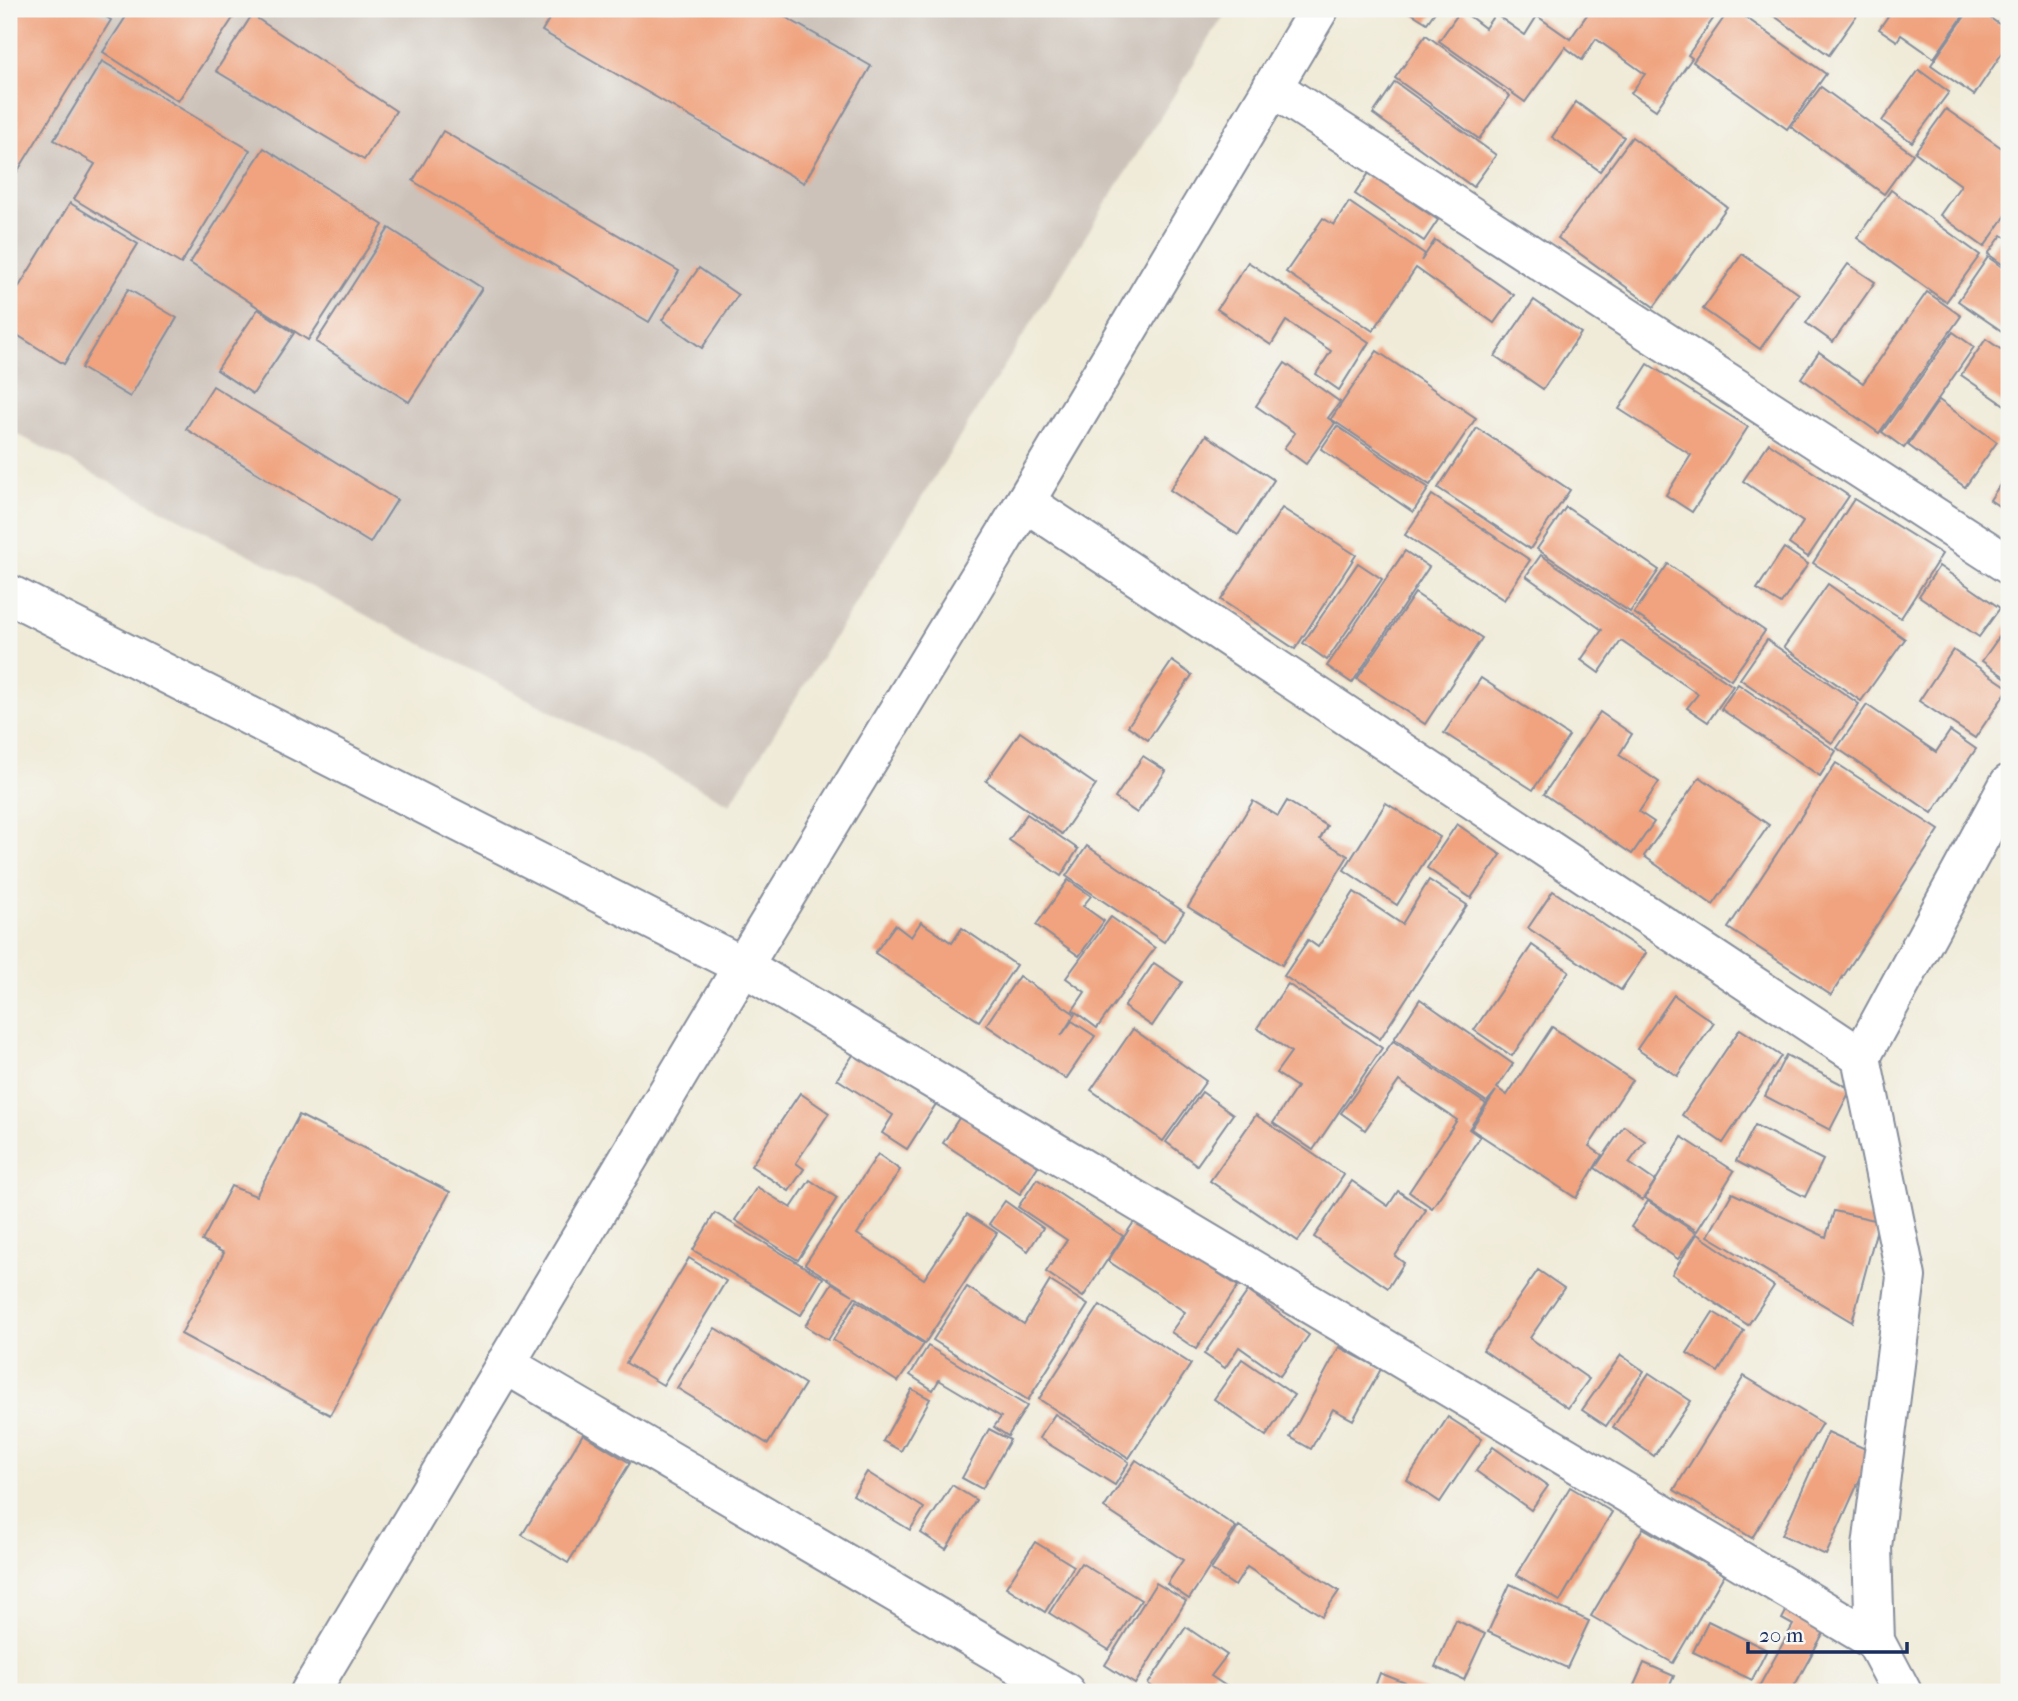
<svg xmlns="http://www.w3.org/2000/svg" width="2018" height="1701" viewBox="0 0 2018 1701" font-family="'IM FELL French Canon',serif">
<rect width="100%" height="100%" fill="#f6f6f2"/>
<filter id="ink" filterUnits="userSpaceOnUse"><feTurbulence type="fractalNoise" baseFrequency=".0143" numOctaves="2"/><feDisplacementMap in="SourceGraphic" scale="14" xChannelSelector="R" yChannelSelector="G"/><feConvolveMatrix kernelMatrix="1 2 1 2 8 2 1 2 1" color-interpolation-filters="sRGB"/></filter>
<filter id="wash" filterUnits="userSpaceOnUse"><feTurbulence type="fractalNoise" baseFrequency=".00686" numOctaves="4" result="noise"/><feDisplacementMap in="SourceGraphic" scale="28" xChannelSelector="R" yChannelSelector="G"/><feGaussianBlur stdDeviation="1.57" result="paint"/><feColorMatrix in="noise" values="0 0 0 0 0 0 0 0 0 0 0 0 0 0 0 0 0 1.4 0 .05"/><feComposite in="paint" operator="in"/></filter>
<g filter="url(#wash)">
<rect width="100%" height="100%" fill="#f0ebd8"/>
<polygon fill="#ccc2b9" points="9,9 1228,9 730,804 9,430"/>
<g id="blocks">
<g fill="#f0a37e">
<polygon points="9,9 94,9 111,20 14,177 9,174"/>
<polygon points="131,9 239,9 178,101 103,52"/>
<polygon points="555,9 771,9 871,66 804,183 542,31"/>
<polygon points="1405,9 1437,9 1427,23"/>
<polygon points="1591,9 1720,9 1688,55 1692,58 1656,110 1631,93 1645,74 1596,39 1582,60 1565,47 1525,102 1439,41 1461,10 1485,28 1495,14 1525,35 1537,16 1570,39"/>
<polygon points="1730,9 1734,9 1826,74 1787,129 1693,62"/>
<polygon points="1772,9 1861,9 1829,55 1770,13"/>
<polygon points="1893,9 1968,9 1934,58 1901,35 1897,41 1879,29"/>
<polygon points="1970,9 1977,9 2009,31 2009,43 1974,95 1931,65"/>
<polygon points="252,15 396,111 364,160 216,71"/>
<polygon points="1426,35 1510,96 1479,139 1395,78"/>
<polygon points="102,61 250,150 181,264 74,199 95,164 54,140"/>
<polygon points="1919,70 1949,92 1912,142 1882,121"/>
<polygon points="1395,82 1496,155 1473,187 1373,114"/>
<polygon points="1821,87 1913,154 1884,194 1791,127"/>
<polygon points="1576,102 1624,137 1600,171 1552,137"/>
<polygon points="1946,109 2009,153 2009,211 1984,247 1940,215 1961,185 1915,152"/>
<polygon points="443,131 679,271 649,322 413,181"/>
<polygon points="1632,137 1727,207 1654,307 1558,238"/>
<polygon points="264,148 383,225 308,340 190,263"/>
<polygon points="1369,173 1438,220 1424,241 1355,194"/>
<polygon points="1891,190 1980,255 1946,302 1857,238"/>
<polygon points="1349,202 1425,254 1421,261 1435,240 1514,295 1494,323 1416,268 1373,331 1286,272 1323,218 1334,225"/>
<polygon points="70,203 138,244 64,364 9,330 9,303"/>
<polygon points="389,228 482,288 409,402 316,342"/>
<polygon points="2002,235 2009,239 2009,269 1988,254"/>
<polygon points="1742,254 1799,294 1760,349 1703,309"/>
<polygon points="1988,257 2009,272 2009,336 1958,301"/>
<polygon points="1248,262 1369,342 1339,390 1316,374 1331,351 1286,321 1271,345 1217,309"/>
<polygon points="1848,264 1875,282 1833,342 1806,323"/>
<polygon points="699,268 738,295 702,348 662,320"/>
<polygon points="128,289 177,318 130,397 81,368"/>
<polygon points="1927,292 1961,316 1879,433 1801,378 1819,352 1863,383"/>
<polygon points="1534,300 1581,333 1543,389 1495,356"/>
<polygon points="258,309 294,333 253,394 217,370"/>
<polygon points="1953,332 1974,347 1904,448 1882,432"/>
<polygon points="1986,339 2009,355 2009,408 1961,375"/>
<polygon points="1377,351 1476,418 1430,485 1331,419"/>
<polygon points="1285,363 1340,402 1328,418 1335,423 1306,464 1284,448 1295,433 1256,406"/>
<polygon points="1648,364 1748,427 1692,512 1666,495 1691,455 1619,409"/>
<polygon points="213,386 397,500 370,543 186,429"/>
<polygon points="1939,400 1997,442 1965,487 1908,445"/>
<polygon points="1337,426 1429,488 1413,512 1321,449"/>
<polygon points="1477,428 1570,490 1530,549 1438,488"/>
<polygon points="1206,435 1274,480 1238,535 1170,490"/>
<polygon points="1769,443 1849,496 1808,557 1789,544 1803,522 1743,481"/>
<polygon points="2009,471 2009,513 1990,500"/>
<polygon points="1432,495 1530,560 1504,600 1405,535"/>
<polygon points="1854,499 1942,554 1901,618 1813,563"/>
<polygon points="1566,507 1659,570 1630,612 1537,549"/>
<polygon points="1282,508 1356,555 1295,649 1221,600"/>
<polygon points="1784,548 1808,564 1781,604 1757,589"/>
<polygon points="1405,551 1429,567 1352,683 1327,666"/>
<polygon points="1541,555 1733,686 1708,722 1687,708 1698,694 1621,641 1599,673 1581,660 1602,630 1526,576"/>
<polygon points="1358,563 1382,579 1327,660 1303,643"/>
<polygon points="1668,564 1765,631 1731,680 1634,613"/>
<polygon points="1939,566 2000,608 1979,637 1919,596"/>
<polygon points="1828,584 1905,639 1861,701 1784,647"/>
<polygon points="1415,593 1482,638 1425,724 1357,679"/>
<polygon points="2009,623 2009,680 1982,661"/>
<polygon points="1767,640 1859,704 1832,743 1740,679"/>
<polygon points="1953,650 2009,688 1975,738 1919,701"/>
<polygon points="1172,661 1192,675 1148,740 1128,726"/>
<polygon points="1481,678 1569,736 1533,790 1444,733"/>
<polygon points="1738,684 1836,751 1820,776 1721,709"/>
<polygon points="1867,705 1936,752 1950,731 1976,749 1932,813 1837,748"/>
<polygon points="1600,712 1632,734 1619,755 1659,782 1639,812 1654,822 1632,854 1544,794"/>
<polygon points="1020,732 1096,785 1062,834 986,781"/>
<polygon points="1143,756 1166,771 1137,813 1115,798"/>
<polygon points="1836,763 1939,830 1831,995 1728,928"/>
<polygon points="1700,777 1769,825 1713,905 1644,856"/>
<polygon points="1253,801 1278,816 1287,801 1327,826 1320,839 1348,856 1282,965 1188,907"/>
<polygon points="1386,803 1440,837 1397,905 1344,870"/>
<polygon points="1027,814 1078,849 1061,876 1009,840"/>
<polygon points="1457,824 1501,855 1471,898 1427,868"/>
<polygon points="1087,846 1184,912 1164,942 1066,876"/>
<polygon points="1068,880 1091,896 1083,906 1104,921 1079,956 1036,925"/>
<polygon points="1429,880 1467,905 1380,1039 1284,976 1308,940 1318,947 1354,892 1402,924"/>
<polygon points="1553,891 1646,953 1621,990 1528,928"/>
<polygon points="1111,917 1155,948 1097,1028 1073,1010 1085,992 1066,978"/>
<polygon points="921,922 952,943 962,928 1016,965 979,1021 875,953 895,925 911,937"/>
<polygon points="1532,945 1569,971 1512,1056 1474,1030"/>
<polygon points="1154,963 1182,982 1152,1026 1124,1007"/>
<polygon points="1019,976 1075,1014 1061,1036 1072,1021 1095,1036 1066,1079 986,1025"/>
<polygon points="1288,984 1382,1048 1313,1150 1273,1123 1297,1087 1276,1073 1291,1052 1257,1028"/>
<polygon points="1674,995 1714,1023 1677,1076 1637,1049"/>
<polygon points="1420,999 1513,1064 1497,1088 1507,1095 1552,1027 1632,1080 1589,1146 1602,1155 1576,1198 1471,1129 1496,1091 1487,1102 1394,1039"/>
<polygon points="1133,1029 1206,1081 1163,1141 1091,1090"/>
<polygon points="1740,1029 1781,1056 1723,1143 1682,1115"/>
<polygon points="1393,1041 1486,1104 1469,1129 1480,1137 1432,1208 1409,1192 1457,1120 1399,1081 1365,1130 1341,1113"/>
<polygon points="855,1052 936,1104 907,1149 882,1133 893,1115 837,1079"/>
<polygon points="1786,1055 1851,1089 1830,1130 1765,1096"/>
<polygon points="1202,1092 1233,1114 1197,1165 1166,1142"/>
<polygon points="800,1093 829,1113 796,1163 804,1169 789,1191 751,1166"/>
<polygon points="299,1115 450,1192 330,1415 181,1334 224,1253 202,1241 231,1186 256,1196"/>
<polygon points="961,1115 1038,1166 1020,1194 943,1143"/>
<polygon points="1256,1115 1344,1175 1298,1241 1210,1181"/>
<polygon points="1755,1125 1823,1160 1805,1197 1736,1161"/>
<polygon points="1624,1126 1645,1141 1629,1163 1655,1181 1642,1200 1595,1168"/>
<polygon points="1682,1137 1734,1171 1697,1231 1645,1198"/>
<polygon points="878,1154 900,1170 857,1234 924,1279 967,1214 997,1233 925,1343 855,1297 828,1340 805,1326 832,1283 853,1295 805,1264"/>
<polygon points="1037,1179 1123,1236 1083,1297 1046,1272 1067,1240 1018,1207"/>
<polygon points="810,1180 837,1198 798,1260 735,1220 757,1187 791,1208"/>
<polygon points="1352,1181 1388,1206 1398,1191 1426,1210 1395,1256 1404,1263 1388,1288 1314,1237"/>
<polygon points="1732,1193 1826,1237 1834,1211 1879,1221 1852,1322 1708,1236"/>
<polygon points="1005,1201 1043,1228 1028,1251 989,1224"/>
<polygon points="1648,1201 1696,1233 1678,1259 1631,1227"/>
<polygon points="715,1213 823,1278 801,1315 693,1250"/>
<polygon points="1136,1219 1238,1286 1196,1349 1171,1332 1185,1312 1108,1261"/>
<polygon points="1697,1234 1774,1286 1748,1325 1672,1274"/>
<polygon points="689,1258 726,1281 663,1385 626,1363"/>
<polygon points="1538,1270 1564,1288 1530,1338 1589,1379 1568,1408 1483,1350"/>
<polygon points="1050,1281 1088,1305 1028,1400 933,1340 967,1287 1024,1324"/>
<polygon points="1248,1291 1309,1335 1280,1376 1239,1347 1225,1368 1204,1354"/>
<polygon points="857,1301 924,1344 898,1382 833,1340"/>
<polygon points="1100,1305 1191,1364 1129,1458 1039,1399"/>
<polygon points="1713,1312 1744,1331 1718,1372 1687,1353"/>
<polygon points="715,1328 805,1384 768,1444 677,1388"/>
<polygon points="928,1346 1027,1406 1008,1436 994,1427 1001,1417 939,1380 933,1390 910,1375"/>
<polygon points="1339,1347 1381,1369 1353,1420 1333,1409 1311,1449 1290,1437"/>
<polygon points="1621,1355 1644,1371 1606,1426 1582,1410"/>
<polygon points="1242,1359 1294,1395 1266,1436 1214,1399"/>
<polygon points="1649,1373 1691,1401 1654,1456 1613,1427"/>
<polygon points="1744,1376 1822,1423 1752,1538 1674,1490"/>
<polygon points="912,1389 930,1399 901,1451 883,1441"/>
<polygon points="1055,1414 1129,1462 1115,1485 1039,1438"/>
<polygon points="1448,1417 1482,1439 1440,1502 1407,1480"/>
<polygon points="989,1429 1010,1440 982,1489 962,1478"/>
<polygon points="1828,1432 1872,1452 1826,1555 1782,1535"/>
<polygon points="583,1434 630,1463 568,1563 522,1535"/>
<polygon points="1493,1447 1548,1486 1531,1510 1476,1471"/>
<polygon points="1136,1460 1236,1527 1189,1599 1167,1584 1183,1560 1104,1508"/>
<polygon points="867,1472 924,1508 910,1530 853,1495"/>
<polygon points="952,1485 976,1500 946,1549 921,1533"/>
<polygon points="1570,1487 1612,1512 1560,1601 1517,1575"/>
<polygon points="1239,1526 1339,1591 1322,1616 1247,1567 1235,1586 1211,1570"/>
<polygon points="1643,1528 1724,1575 1673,1663 1591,1616"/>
<polygon points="1035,1542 1074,1566 1045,1612 1006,1587"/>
<polygon points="1081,1563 1141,1600 1109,1650 1049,1613"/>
<polygon points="1156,1583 1186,1601 1135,1684 1105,1665"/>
<polygon points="1510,1584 1589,1621 1567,1668 1488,1632"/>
<polygon points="1791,1602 1829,1623 1791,1692 1756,1692 1793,1625 1782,1619"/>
<polygon points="1456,1620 1485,1634 1464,1680 1435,1667"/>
<polygon points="1708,1621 1767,1650 1752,1680 1693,1652"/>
<polygon points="1186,1627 1227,1655 1211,1676 1235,1692 1182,1692 1177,1688 1174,1692 1160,1692 1148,1684"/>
<polygon points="1644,1663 1674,1676 1667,1692 1631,1692"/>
<polygon points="1380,1673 1428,1692 1373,1692"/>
</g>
</g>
</g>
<g filter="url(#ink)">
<use href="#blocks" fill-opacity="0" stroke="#868d9b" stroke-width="2"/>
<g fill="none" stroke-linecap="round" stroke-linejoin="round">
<g stroke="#868d9b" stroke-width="42">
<g id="minor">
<polyline points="1272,87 2009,565"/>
<polyline points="1025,502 1861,1057"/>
<polyline points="9,594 743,966 1875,1641"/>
<polyline points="505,1364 1065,1692"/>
<polyline points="310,1692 743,966 1025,502 1319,9"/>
<polyline points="1902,1692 1875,1641 1872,1547 1906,1277 1861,1057 2009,784"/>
</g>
</g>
<use href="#minor" stroke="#fff" stroke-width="38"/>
</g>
</g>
<rect width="2018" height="1701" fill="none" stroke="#f6f6f2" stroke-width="35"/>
<path d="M1748 1642v10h159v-10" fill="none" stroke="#1b2f5e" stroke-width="3.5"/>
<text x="1759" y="1642" font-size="21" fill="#1b2f5e" stroke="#f6f6f2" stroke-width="5" paint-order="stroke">20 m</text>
</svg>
